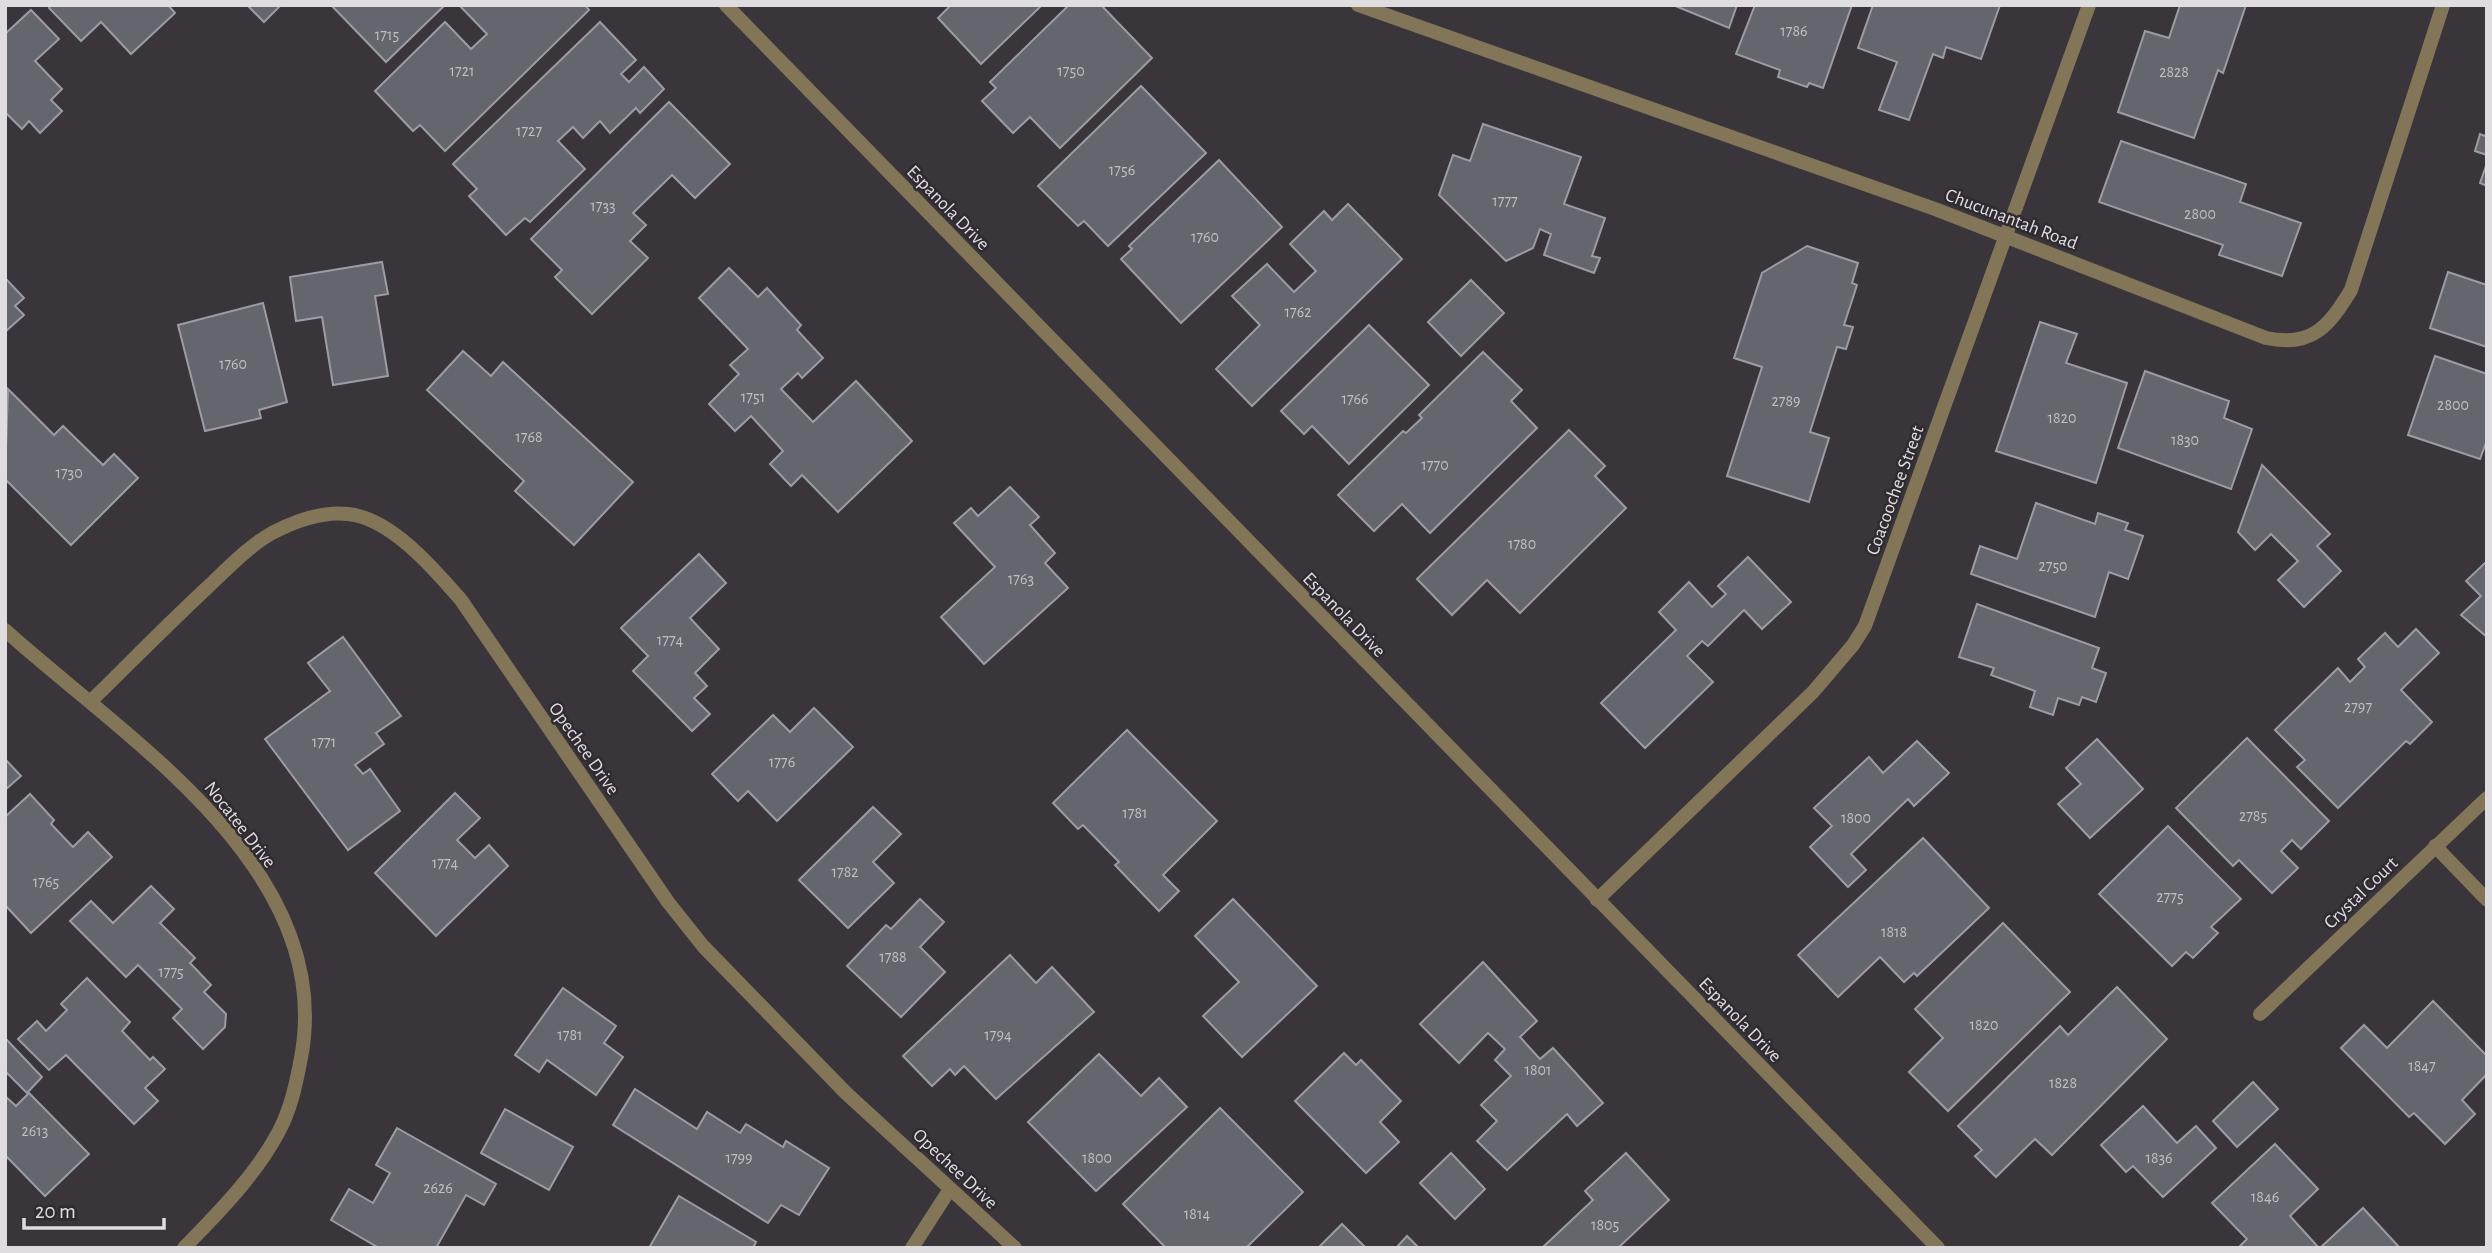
<svg xmlns="http://www.w3.org/2000/svg" width="2492" height="1253" viewBox="0 0 2492 1253" font-family="'Alegreya Sans',sans-serif">
<rect width="100%" height="100%" fill="#3a353b"/>
<g fill="#65656d" stroke="#9b9ca4" stroke-width="2">
<polygon points="51,5 168,5 175,13 131,54 101,22 81,41 49,8"/>
<polygon points="247,5 281,5 264,22"/>
<polygon points="331,5 445,5 386,62"/>
<polygon points="459,5 585,5 589,10 445,151 420,125 413,131 375,91 445,22 471,49 487,34"/>
<polygon points="951,5 1042,5 981,64 938,18"/>
<polygon points="1069,5 1101,5 1152,58 1060,148 1030,117 1013,133 982,101 996,88 990,82"/>
<polygon points="1673,5 1737,5 1729,28"/>
<polygon points="1755,5 1852,5 1823,88 1809,83 1807,87 1778,77 1780,70 1736,54"/>
<polygon points="1873,5 2000,5 1981,59 1946,47 1943,58 1933,54 1909,120 1879,110 1897,62 1858,48"/>
<polygon points="2180,5 2246,5 2223,73 2218,70 2194,138 2118,112 2145,31 2169,38"/>
<polygon points="31,10 59,39 35,61 62,89 51,100 62,111 40,133 29,121 22,129 5,112 5,34"/>
<polygon points="600,22 636,60 621,74 629,82 644,67 664,89 640,113 636,108 610,133 600,121 583,138 573,127 558,141 585,169 530,222 525,218 506,235 469,196 477,189 453,164"/>
<polygon points="1141,86 1206,153 1108,246 1084,221 1078,226 1038,186"/>
<polygon points="669,102 730,164 695,198 672,175 633,213 646,225 630,241 648,258 592,314 555,277 562,270 531,239"/>
<polygon points="1483,124 1581,157 1564,204 1605,218 1592,256 1600,258 1594,273 1544,255 1551,234 1540,229 1533,248 1506,261 1439,195 1453,155 1470,161"/>
<polygon points="2487,132 2487,155 2475,151 2480,134 2485,136"/>
<polygon points="2121,141 2246,184 2240,202 2301,223 2282,276 2219,255 2223,245 2099,202"/>
<polygon points="1219,160 1282,227 1181,323 1121,259 1132,249 1129,246"/>
<polygon points="2487,163 2487,186 2480,183"/>
<polygon points="1348,204 1402,259 1252,406 1216,369 1260,325 1232,296 1267,264 1294,292 1316,271 1290,244 1324,211 1332,220"/>
<polygon points="1807,246 1858,263 1852,283 1857,285 1844,325 1853,327 1846,349 1837,347 1810,432 1829,438 1809,502 1727,476 1762,367 1734,358 1762,273"/>
<polygon points="382,262 388,294 375,296 388,376 333,385 322,317 296,321 290,277"/>
<polygon points="729,268 758,297 767,288 801,325 797,330 823,358 802,378 798,373 781,389 813,422 856,381 912,441 838,512 802,475 791,486 770,464 783,451 751,416 735,431 709,404 739,374 730,365 748,349 699,298"/>
<polygon points="2448,272 2487,285 2487,347 2430,328"/>
<polygon points="5,278 24,298 15,306 24,315 5,332"/>
<polygon points="1471,280 1504,313 1461,356 1428,322"/>
<polygon points="263,303 287,402 259,410 261,418 205,431 178,325"/>
<polygon points="2040,322 2077,334 2066,363 2127,383 2096,483 1996,451"/>
<polygon points="1369,325 1429,385 1349,464 1312,426 1304,434 1281,411"/>
<polygon points="463,351 491,376 503,362 633,482 574,545 515,491 524,481 427,390"/>
<polygon points="1483,352 1522,390 1511,401 1537,428 1430,533 1402,504 1374,531 1338,495 1403,431 1406,433 1422,418 1419,415"/>
<polygon points="2435,356 2487,374 2487,440 2480,459 2408,435"/>
<polygon points="2145,371 2229,401 2224,418 2252,429 2231,489 2118,448"/>
<polygon points="8,389 54,435 63,426 103,465 114,454 138,478 71,545 5,479"/>
<polygon points="1569,430 1605,466 1595,476 1626,508 1520,613 1487,580 1452,615 1417,579"/>
<polygon points="2262,465 2330,534 2317,546 2341,571 2304,607 2278,580 2298,561 2271,534 2255,550 2238,532"/>
<polygon points="1010,487 1039,517 1030,525 1055,553 1045,563 1068,588 984,664 941,617 995,567 954,523 971,508 978,516"/>
<polygon points="2036,503 2095,524 2098,513 2128,523 2125,530 2143,536 2128,579 2109,572 2095,617 1971,574 1980,546 2017,559"/>
<polygon points="699,554 726,583 690,618 719,649 695,673 707,686 694,698 710,714 692,731 633,671 648,656 621,628"/>
<polygon points="1748,557 1791,602 1762,629 1744,610 1708,646 1702,641 1687,656 1713,682 1645,748 1601,703 1676,630 1659,612 1689,582 1712,607 1726,594 1718,586"/>
<polygon points="2487,561 2487,637 2461,615 2481,596 2466,581"/>
<polygon points="1977,604 2099,648 2092,668 2106,673 2096,702 2082,697 2079,705 2058,698 2053,715 2030,707 2035,691 1991,675 1994,668 1959,657"/>
<polygon points="2416,629 2439,653 2401,690 2432,722 2410,744 2406,741 2338,808 2297,767 2305,760 2275,730 2338,668 2350,682 2365,667 2358,659 2385,633 2398,647"/>
<polygon points="343,637 401,716 376,733 384,744 355,765 363,774 370,769 400,811 348,850 265,739 330,691 308,663"/>
<polygon points="814,708 853,747 777,821 748,791 738,801 712,774 773,715 790,732"/>
<polygon points="1127,730 1217,821 1163,875 1179,891 1159,911 1115,865 1119,862 1083,825 1078,829 1053,803"/>
<polygon points="2247,738 2329,821 2301,849 2292,840 2281,851 2298,868 2272,893 2239,860 2233,866 2176,808"/>
<polygon points="2097,739 2143,789 2090,838 2058,804 2081,784 2066,768"/>
<polygon points="1917,741 1949,773 1914,806 1908,799 1851,854 1866,870 1848,887 1810,847 1832,826 1814,808 1869,757 1883,773"/>
<polygon points="5,759 21,776 5,790"/>
<polygon points="455,793 480,818 457,840 475,858 489,845 508,866 436,936 375,873"/>
<polygon points="30,794 54,820 51,824 73,847 88,832 112,857 31,933 5,905 5,817"/>
<polygon points="873,807 901,834 873,862 894,883 848,928 799,880"/>
<polygon points="2168,826 2241,899 2211,927 2218,933 2193,958 2186,952 2172,966 2099,894"/>
<polygon points="1923,838 1989,908 1917,976 1914,973 1904,982 1880,957 1838,997 1798,955"/>
<polygon points="151,886 174,909 160,923 195,958 190,963 211,985 204,992 226,1014 225,1027 203,1049 173,1018 182,1009 138,965 126,977 70,921 91,901 113,923"/>
<polygon points="920,899 944,922 920,947 945,972 901,1017 847,966 886,925 891,929"/>
<polygon points="1233,899 1317,986 1242,1057 1203,1016 1239,982 1195,936"/>
<polygon points="2003,923 2070,992 1948,1111 1909,1072 1943,1038 1915,1009"/>
<polygon points="1010,955 1036,983 1052,967 1094,1012 996,1099 964,1066 955,1075 950,1069 932,1086 903,1056"/>
<polygon points="1483,962 1537,1021 1520,1037 1540,1059 1553,1048 1603,1103 1577,1126 1567,1114 1507,1170 1477,1141 1497,1121 1481,1105 1511,1076 1495,1060 1505,1049 1488,1033 1459,1063 1420,1024"/>
<polygon points="87,978 130,1022 122,1031 150,1060 153,1057 165,1069 145,1088 158,1101 134,1124 66,1055 49,1070 18,1039 37,1021 46,1031 67,1010 61,1004"/>
<polygon points="2117,987 2167,1039 2052,1155 2035,1139 1996,1177 1975,1156 1982,1150 1958,1126 2060,1026 2068,1035"/>
<polygon points="563,988 616,1026 604,1043 623,1057 596,1095 547,1060 539,1072 515,1055"/>
<polygon points="2433,1001 2487,1056 2487,1074 2462,1100 2475,1114 2445,1144 2414,1113 2409,1117 2341,1048 2364,1025 2387,1048"/>
<polygon points="5,1038 42,1077 27,1093 5,1071"/>
<polygon points="1344,1053 1356,1065 1361,1060 1401,1101 1380,1122 1399,1142 1366,1173 1295,1101"/>
<polygon points="1099,1054 1141,1096 1159,1078 1187,1107 1096,1191 1028,1122"/>
<polygon points="2253,1082 2278,1109 2237,1147 2213,1121"/>
<polygon points="635,1089 697,1129 707,1112 740,1133 746,1124 783,1147 786,1141 829,1168 799,1215 781,1205 768,1223 613,1125"/>
<polygon points="29,1093 89,1154 45,1196 5,1155 5,1096 16,1106"/>
<polygon points="2143,1106 2177,1143 2196,1126 2216,1148 2163,1197 2133,1166 2126,1172 2101,1145"/>
<polygon points="1220,1108 1303,1192 1246,1248 1166,1248 1123,1204"/>
<polygon points="505,1109 573,1147 549,1190 481,1153"/>
<polygon points="397,1128 496,1184 484,1205 466,1195 436,1248 379,1248 331,1220 349,1189 373,1203 390,1173 376,1165"/>
<polygon points="2275,1144 2318,1189 2290,1216 2319,1248 2238,1248 2247,1239 2212,1203"/>
<polygon points="1451,1153 1485,1189 1455,1219 1420,1183"/>
<polygon points="1626,1153 1669,1200 1618,1248 1542,1248 1593,1200 1585,1191"/>
<polygon points="679,1196 756,1242 753,1248 649,1248"/>
<polygon points="2363,1208 2400,1248 2320,1248"/>
<polygon points="1342,1224 1366,1248 1318,1248"/>
<polygon points="1407,1236 1419,1248 1396,1248"/>
</g>
<g fill="none" stroke-linecap="round" stroke-linejoin="round">
<g stroke="#827558" stroke-width="14">
<polyline points="726,5 1938,1248"/>
<path d="M 1358,5 L 1935,209 L 2266,338 C 2312,348 2329,326 2351,290 L 2443,5"/>
<path d="M 5,630 C 124,738 337,868 301,1058 C 296,1084 291,1109 278,1133 C 255,1176 218,1213 184,1248"/>
<path d="M 91,701 C 131,662 170,622 210,585 C 229,567 249,546 272,533 C 295,521 322,511 348,514 C 391,518 435,570 461,600 L 668,902 L 703,946 L 846,1093 L 1015,1248"/>
<polyline points="2435,846 2487,900"/>
<polyline points="1597,900 1813,692 1853,645 1865,626 2089,5"/>
<polyline points="2260,1014 2487,798"/>
<polyline points="912,1248 950,1189"/>
</g>
</g>
<g text-anchor="middle" stroke-width="5" stroke-linejoin="round" paint-order="stroke">
<g font-size="16" fill="#c1bfc4">
<text x="1794" y="36">1786</text>
<text x="387" y="40">1715</text>
<text x="462" y="76">1721</text>
<text x="1071" y="76">1750</text>
<text x="2174" y="77">2828</text>
<text x="529" y="136">1727</text>
<text x="1122" y="175">1756</text>
<text x="1505" y="206">1777</text>
<text x="603" y="211">1733</text>
<text x="2200" y="219">2800</text>
<text x="1205" y="242">1760</text>
<text x="1298" y="317">1762</text>
<text x="233" y="369">1760</text>
<text x="753" y="402">1751</text>
<text x="1355" y="404">1766</text>
<text x="1786" y="406">2789</text>
<text x="2453" y="410">2800</text>
<text x="2062" y="423">1820</text>
<text x="529" y="442">1768</text>
<text x="2185" y="445">1830</text>
<text x="1435" y="470">1770</text>
<text x="69" y="478">1730</text>
<text x="1522" y="549">1780</text>
<text x="2053" y="571">2750</text>
<text x="1021" y="584">1763</text>
<text x="670" y="645">1774</text>
<text x="2358" y="712">2797</text>
<text x="324" y="747">1771</text>
<text x="782" y="767">1776</text>
<text x="1135" y="818">1781</text>
<text x="2253" y="821">2785</text>
<text x="1856" y="823">1800</text>
<text x="445" y="868">1774</text>
<text x="845" y="877">1782</text>
<text x="46" y="887">1765</text>
<text x="2170" y="902">2775</text>
<text x="1894" y="937">1818</text>
<text x="893" y="962">1788</text>
<text x="171" y="977">1775</text>
<text x="1984" y="1030">1820</text>
<text x="570" y="1040">1781</text>
<text x="998" y="1040">1794</text>
<text x="2422" y="1071">1847</text>
<text x="1538" y="1075">1801</text>
<text x="2063" y="1088">1828</text>
<text x="35" y="1136">2613</text>
<text x="739" y="1163">1799</text>
<text x="1097" y="1163">1800</text>
<text x="2159" y="1163">1836</text>
<text x="438" y="1193">2626</text>
<text x="2265" y="1202">1846</text>
<text x="1197" y="1219">1814</text>
<text x="1605" y="1230">1805</text>
</g>
<g font-size="19" fill="#e0dde1" stroke="#2f2b31">
<text transform="translate(949 207) rotate(46)" y="7">Espanola Drive</text>
<text transform="translate(2012 218) rotate(21)" y="7">Chucunantah Road</text>
<text transform="translate(1894 490) rotate(-70)" y="7">Coacoochee Street</text>
<text transform="translate(1345 614) rotate(46)" y="7">Espanola Drive</text>
<text transform="translate(585 748) rotate(55)" y="7">Opechee Drive</text>
<text transform="translate(241 824) rotate(52)" y="7">Nocatee Drive</text>
<text transform="translate(2360 892) rotate(-44)" y="7">Crystal Court</text>
<text transform="translate(1741 1019) rotate(46)" y="7">Espanola Drive</text>
<text transform="translate(956 1168) rotate(43)" y="7">Opechee Drive</text>
</g>
</g>
<rect width="2492" height="1253" fill="none" stroke="#e0dde1" stroke-width="14"/>
<path d="M24 1218v10h140v-10" fill="none" stroke="#e0dde1" stroke-width="3.5"/>
<text x="35" y="1218" font-size="21" fill="#e0dde1" stroke="#2f2b31" stroke-width="5" paint-order="stroke">20 m</text>
</svg>
